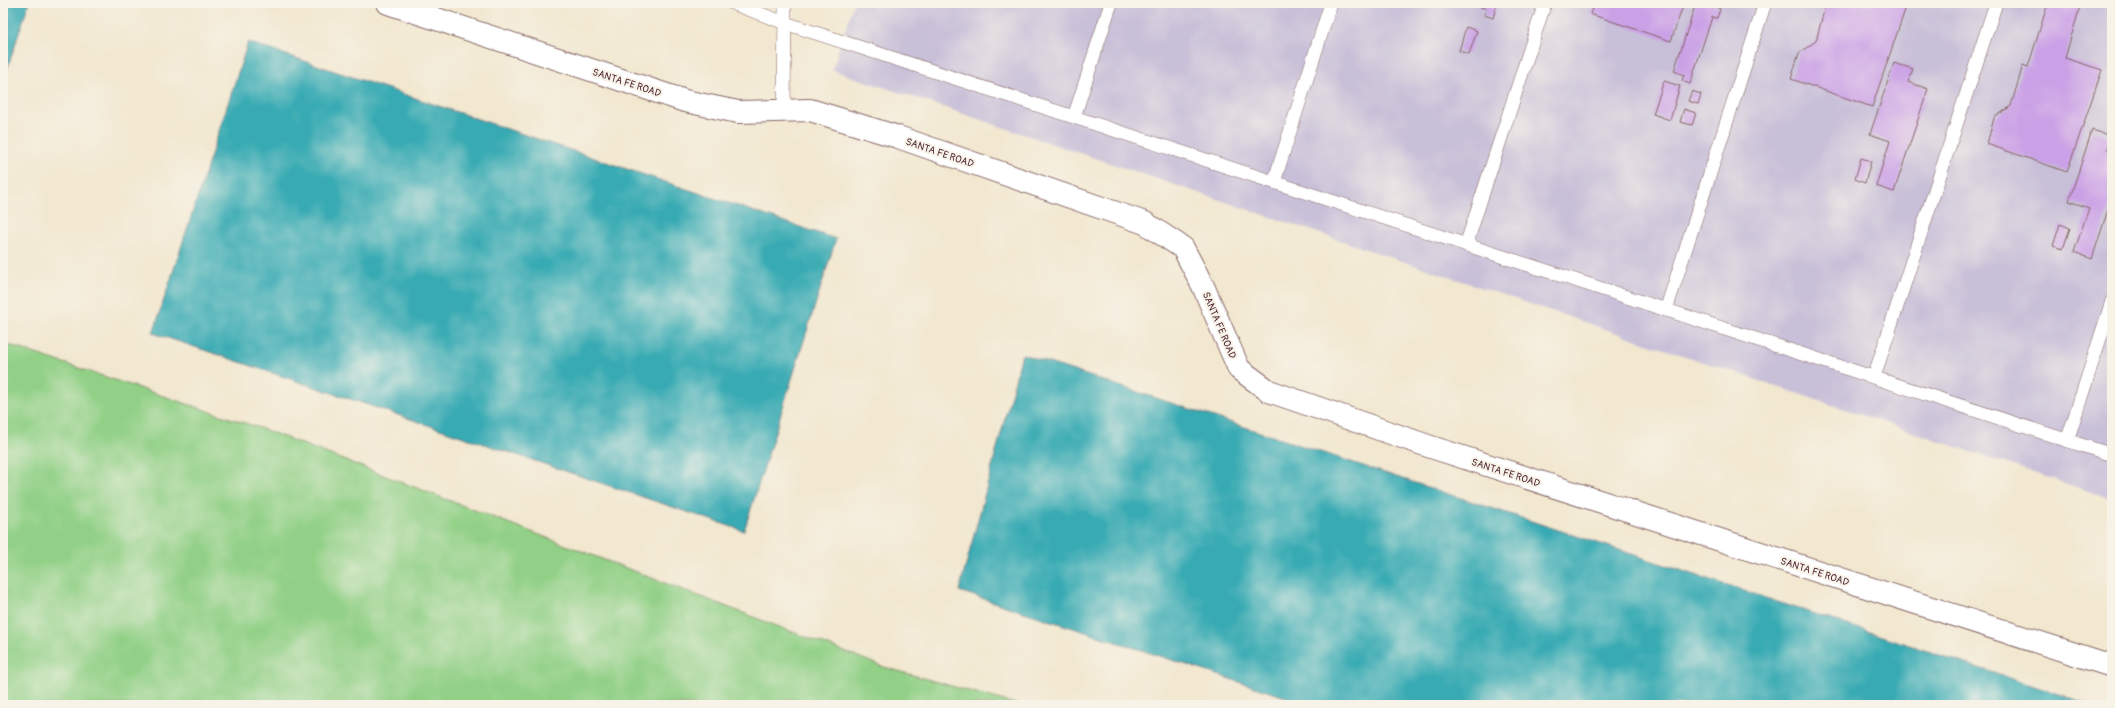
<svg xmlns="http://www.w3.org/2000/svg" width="2115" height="708" viewBox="0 0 2115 708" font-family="Pangolin,sans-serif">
<rect width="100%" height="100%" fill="#f7f3e8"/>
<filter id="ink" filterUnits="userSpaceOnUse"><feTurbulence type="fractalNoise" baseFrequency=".025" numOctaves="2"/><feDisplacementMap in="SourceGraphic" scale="8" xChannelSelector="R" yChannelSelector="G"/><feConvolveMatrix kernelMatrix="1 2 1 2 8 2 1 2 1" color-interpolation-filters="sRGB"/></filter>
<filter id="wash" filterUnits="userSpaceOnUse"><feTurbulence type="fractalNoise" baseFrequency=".012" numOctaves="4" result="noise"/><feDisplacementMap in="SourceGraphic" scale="16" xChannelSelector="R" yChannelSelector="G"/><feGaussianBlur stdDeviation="0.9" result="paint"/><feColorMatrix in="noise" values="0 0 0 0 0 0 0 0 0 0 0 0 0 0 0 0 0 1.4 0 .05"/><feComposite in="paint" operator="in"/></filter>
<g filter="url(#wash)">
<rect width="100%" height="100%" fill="#f2e7cf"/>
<polygon fill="#c8bfd8" points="854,3 2112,3 2112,499 832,70"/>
<path fill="#91d086" stroke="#6e7858" d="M 3,343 L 263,429 L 884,667 L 1019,705 L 805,705 C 795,699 788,695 778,705 L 3,705 Z"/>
<g fill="#39aab3" stroke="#42646f">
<polygon points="3,3 29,3 3,82"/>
<polygon points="248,42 836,239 744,531 153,333"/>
<polygon points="1022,354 2092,705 1310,705 959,591"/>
</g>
<g id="blocks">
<g fill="#caa1e6">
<polygon points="1477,3 1497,3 1493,18 1484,15 1486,9 1476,5"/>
<polygon points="1594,3 1684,3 1671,41 1590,14"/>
<polygon points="1696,3 1709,3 1720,9 1717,18 1712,17 1690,84 1682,81 1684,75 1674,71"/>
<polygon points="1826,3 1907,4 1872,107 1791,79 1799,53 1816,41"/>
<polygon points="2048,3 2081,3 2065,58 2102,70 2067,172 1987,144 1994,118 2011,106 2023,65 2028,67"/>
<polygon points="1466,27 1477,31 1469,54 1459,51"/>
<polygon points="1894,63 1913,69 1908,82 1928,89 1894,192 1876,186 1890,141 1870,134"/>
<polygon points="1664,81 1680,86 1670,120 1653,114"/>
<polygon points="1692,91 1701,94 1698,104 1688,101"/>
<polygon points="1684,109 1696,113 1692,125 1680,122"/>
<polygon points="2092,130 2111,136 2107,149 2112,151 2112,197 2092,259 2074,252 2089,208 2069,201"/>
<polygon points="1861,158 1871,161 1865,183 1855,179"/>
<polygon points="2060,224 2070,228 2063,249 2053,246"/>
</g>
</g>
</g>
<g filter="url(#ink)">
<use href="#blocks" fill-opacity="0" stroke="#856564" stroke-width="1"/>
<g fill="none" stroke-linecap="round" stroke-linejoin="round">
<g stroke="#856564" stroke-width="14">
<g id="lane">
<polyline points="732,3 785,23 2112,455"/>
<polyline points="784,111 785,3"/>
<polyline points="1074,117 1111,3"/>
<polyline points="1274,182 1331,3"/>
<polyline points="1466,245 1545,3"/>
<polyline points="1666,310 1765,3"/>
<polyline points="1874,377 1996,3"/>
<polyline points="2067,441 2112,301"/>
</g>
</g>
<g stroke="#856564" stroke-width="24">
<polyline id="street" points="388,3 685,101 738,112 810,110 898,137 1145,223 1183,248 1203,286 1239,369 1269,391 1431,447 2112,666"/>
</g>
<use href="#lane" stroke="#fff" stroke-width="13"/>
<use href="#street" stroke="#fff" stroke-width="22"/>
</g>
</g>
<g text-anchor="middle" stroke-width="4" stroke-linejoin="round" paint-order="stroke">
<g font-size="10" fill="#4a1f2b" stroke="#f7f3e8">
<text transform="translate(627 82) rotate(18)" y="4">SANTA FE ROAD</text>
<text transform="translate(940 152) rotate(19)" y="4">SANTA FE ROAD</text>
<text transform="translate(1220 325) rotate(67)" y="4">SANTA FE ROAD</text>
<text transform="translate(1506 472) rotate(18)" y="4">SANTA FE ROAD</text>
<text transform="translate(1815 571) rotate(18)" y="4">SANTA FE ROAD</text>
</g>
</g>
<rect width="2115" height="708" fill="none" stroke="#f7f3e8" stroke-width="16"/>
</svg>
